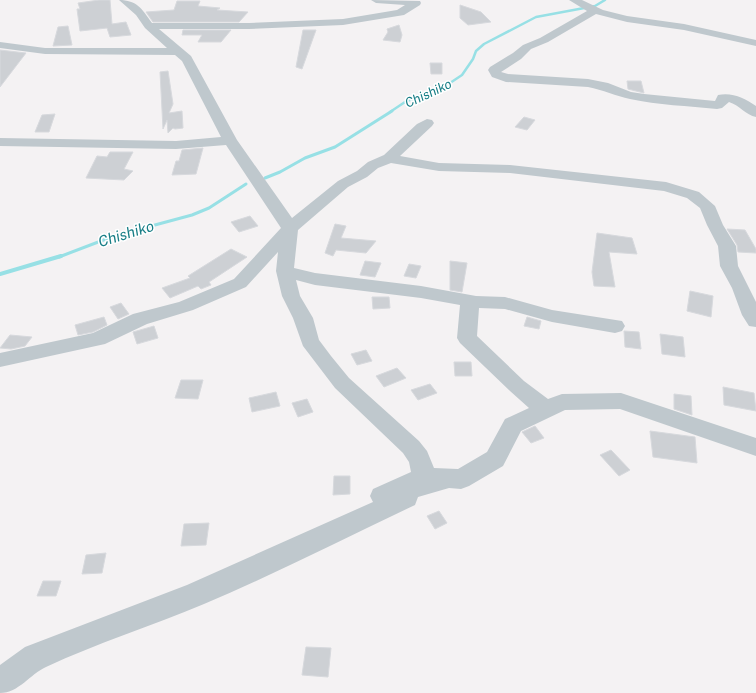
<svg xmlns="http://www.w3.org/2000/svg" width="756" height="693" viewBox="0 0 756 693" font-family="'Public Sans',sans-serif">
<rect width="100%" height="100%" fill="#f4f2f3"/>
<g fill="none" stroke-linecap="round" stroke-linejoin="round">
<polyline stroke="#97e0e5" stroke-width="2.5" points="390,112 405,102 450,83 462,75 473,59 476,51 484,44 536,17 595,6 605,0"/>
<g stroke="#97e0e5" stroke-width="3">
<polyline points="265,178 280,172 305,158 335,147 392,111"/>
<polyline points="59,257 114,236 192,215 209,208 246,184"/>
</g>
<polyline stroke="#97e0e5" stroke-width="4" points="0,274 61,256"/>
</g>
<g fill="#cdd0d4" stroke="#d7d9dd">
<polygon points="99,0 110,0 112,24 126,22 131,35 110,37 107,28 80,31 77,9 80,9 78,3"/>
<polygon points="177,1 200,1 198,6 220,8 217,10 248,12 239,22 153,22 146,12 174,10"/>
<polygon points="460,5 481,12 491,22 468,25 460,18"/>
<polygon points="399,25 402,35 400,42 383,40 388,32 387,29"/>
<polygon points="68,26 72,45 53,46 58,27"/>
<polygon points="183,30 231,30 221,42 198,42 202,35 182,35"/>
<polygon points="303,30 316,30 302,69 296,67"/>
<polygon points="0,50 26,53 0,87"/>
<polygon points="430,63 442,63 442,74 431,74"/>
<polygon points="168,71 173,104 169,113 182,111 183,128 175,129 173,128 168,133 167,120 163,129 160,72"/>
<polygon points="627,81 641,81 644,93 628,89"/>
<polygon points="55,114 49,132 35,132 42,115"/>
<polygon points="524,117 535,120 527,130 515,127"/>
<polygon points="203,148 196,174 172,175 176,161 179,161 182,150"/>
<polygon points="110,152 133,152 124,169 133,171 124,180 86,178 97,156 107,157"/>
<polygon points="250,216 258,226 239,232 231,222"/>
<polygon points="335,224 346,226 341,238 376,241 366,253 336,250 333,256 325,253"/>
<polygon points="727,229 745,230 756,249 756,253 738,252 737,245"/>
<polygon points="597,233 632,238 637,254 609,252 615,287 594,286 592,272"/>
<polygon points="231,249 247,257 209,282 211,285 201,289 198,286 170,298 162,288 190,278 188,276"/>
<polygon points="365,261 381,263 375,277 360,275"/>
<polygon points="450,261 467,263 462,292 450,290"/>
<polygon points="409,264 421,266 416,278 404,276"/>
<polygon points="690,291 713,296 711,317 687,311"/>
<polygon points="372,297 389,297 390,308 373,309"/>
<polygon points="121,303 129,314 118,319 110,307"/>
<polygon points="104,317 107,325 93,332 78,335 75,325"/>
<polygon points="527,317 541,321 539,329 524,326"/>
<polygon points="154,326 158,338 137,344 133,332"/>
<polygon points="624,331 639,332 641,349 625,347"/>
<polygon points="660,334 683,337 685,357 662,354"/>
<polygon points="10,335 32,337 25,346 11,349 0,348"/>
<polygon points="366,350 372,361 357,365 351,354"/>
<polygon points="454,362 471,362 472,376 455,376"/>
<polygon points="397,368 406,378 384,387 376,376"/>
<polygon points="181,380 203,380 198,399 175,398"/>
<polygon points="430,384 437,393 418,400 411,390"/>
<polygon points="723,387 754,393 756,411 724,405"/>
<polygon points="276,392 280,406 252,412 249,398"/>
<polygon points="674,394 691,396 692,415 674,409"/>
<polygon points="307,399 313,412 298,417 292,403"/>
<polygon points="535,426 544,438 531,443 522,432"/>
<polygon points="650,431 695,437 697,463 653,457"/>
<polygon points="611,450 630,470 619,476 600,455"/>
<polygon points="334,476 350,476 350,494 333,495"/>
<polygon points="439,511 447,523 435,529 427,516"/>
<polygon points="209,523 206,545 181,546 184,524"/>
<polygon points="106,553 102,573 82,574 86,555"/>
<polygon points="43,581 61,581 56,596 37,596"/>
<polygon points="306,647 331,648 328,677 302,675"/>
</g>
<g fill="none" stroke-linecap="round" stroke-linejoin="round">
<g fill="#bfc8cd" fill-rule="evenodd">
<path d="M 119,0 C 137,0 142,9 152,23 L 249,23 L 343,19 L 397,10 L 405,5 L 376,3 L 371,0 L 420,1 L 421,3 L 420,5 L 404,15 L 343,25 L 249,29 L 159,29 L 191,56 L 237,140 L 292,218 L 338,181 L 357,171 L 368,162 L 384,155 L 417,124 L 427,119 L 432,120 L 434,123 L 432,126 L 400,156 L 439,163 L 510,165 L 666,182 L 699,192 L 715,206 L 723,225 L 736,246 L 738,266 L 756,302 L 756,327 L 749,326 L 742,315 L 732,288 L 720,266 L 718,246 L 707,225 L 700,208 L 687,198 L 664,191 L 510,173 L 439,171 L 391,163 L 378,168 L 367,177 L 348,187 L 298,230 L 294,268 L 315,273 L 421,286 L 476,296 L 505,297 L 552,310 L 622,321 L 625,326 L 622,331 L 615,333 L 552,322 L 505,309 L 479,308 L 477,336 L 524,381 L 548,399 L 562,394 L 621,393 L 756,438 L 756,456 L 620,409 L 565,410 L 521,431 L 503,466 L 469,486 L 461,489 L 449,488 L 418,497 L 415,505 C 345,538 275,574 204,604 C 152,626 97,643 46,667 C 30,674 19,693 0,693 L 0,665 L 25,647 L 187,585 L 373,502 L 370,496 L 373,489 L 411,472 L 409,462 L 403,453 L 335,388 L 303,346 L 293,318 L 282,296 L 276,271 L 278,252 L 246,287 L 193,310 L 147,324 L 105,344 L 0,367 L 0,353 L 93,333 L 133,314 L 179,302 L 234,279 L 281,228 L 226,145 L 176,149 L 0,146 L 0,138 L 176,141 L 221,137 L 182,61 L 175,55 L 45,54 L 0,48 L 0,42 L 45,48 L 167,48 L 145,28 L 136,15 ZM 296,280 L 315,285 L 421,298 L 460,305 L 457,338 L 460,343 L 510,391 L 529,408 L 505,419 L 487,452 L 458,469 L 434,468 L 427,451 L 419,441 L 349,378 L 331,356 L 319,340 L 313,318 L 300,296 Z"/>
<path d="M 569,0 L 582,0 L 603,10 L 627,16 L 684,24 L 756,40 L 756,46 L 684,30 L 627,22 L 596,14 L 548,42 L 531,49 L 521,59 L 501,72 L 508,74 L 588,79 L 608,83 L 631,92 L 644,94 L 715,101 L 718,95 C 732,92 745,98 756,106 L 756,117 C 746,115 739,105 729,102 L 722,108 L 717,109 C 688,106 658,105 630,99 C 616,96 603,90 588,87 L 506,82 L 492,77 L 488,70 L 490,67 L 513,53 L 523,45 L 540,38 L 587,11 Z"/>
</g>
</g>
<g text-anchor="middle" stroke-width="3" stroke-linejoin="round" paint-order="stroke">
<g font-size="13" font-style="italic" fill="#187e86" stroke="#fff">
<text transform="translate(428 93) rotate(-25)" y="5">Chishiko</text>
</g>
<g font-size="15" font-style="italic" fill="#187e86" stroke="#fff">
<text transform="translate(126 234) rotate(-17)" y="5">Chishiko</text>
</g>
</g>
</svg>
